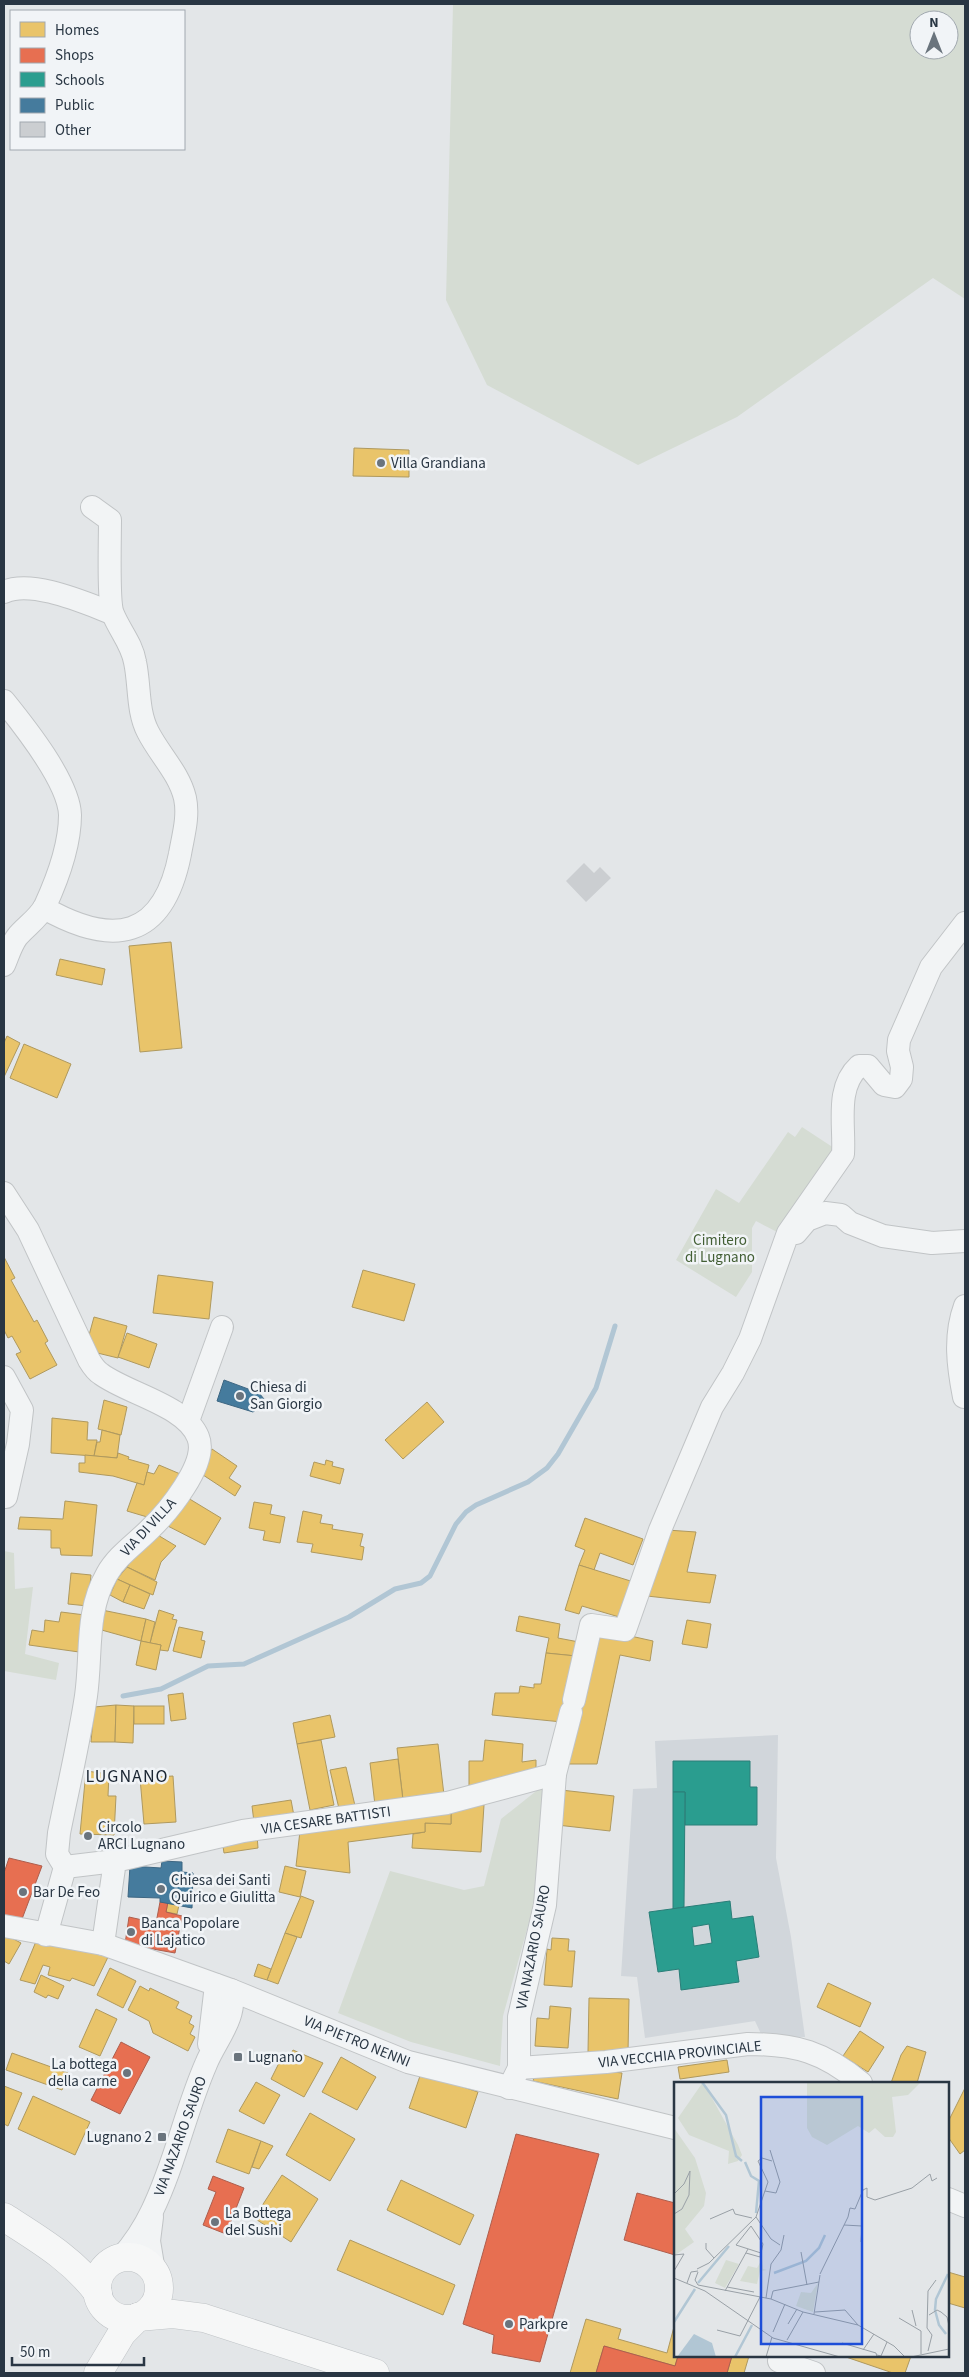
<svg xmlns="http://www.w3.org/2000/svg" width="969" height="2377" viewBox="0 0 969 2377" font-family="'Source Sans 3',sans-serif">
<rect width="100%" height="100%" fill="#e3e6e8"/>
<polygon fill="#d1d6db" points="778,1735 776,1858 791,1937 805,2037 762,2036 755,2021 645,2038 637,1977 621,1976 633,1789 657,1788 655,1741"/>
<g fill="#d5dcd3" fill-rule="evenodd">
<path d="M 453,4 L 965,4 L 965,299 L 933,278 L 737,417 L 638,465 L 487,385 L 446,300 ZM 919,20 L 949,20 L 949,50 L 919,50 Z"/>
<polygon points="802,1127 837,1150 779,1233 756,1221 752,1228 752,1272 736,1297 676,1260 716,1189 739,1203 788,1132 795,1137"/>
<polygon points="4,1551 14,1553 15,1589 33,1587 25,1654 59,1663 56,1680 4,1671"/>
<polygon points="540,1788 545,1790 534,1904 503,2016 500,2066 411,2042 338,2013 390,1871 464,1890 484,1886 501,1819"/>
</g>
<g fill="#e9c46a" stroke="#af995e">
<polygon points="354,448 409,450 409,477 353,476"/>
<polygon points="171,942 182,1048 140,1052 129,946"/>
<polygon points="60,959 105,969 102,985 56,975"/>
<polygon points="7,1036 20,1043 4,1077 4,1043"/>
<polygon points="24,1044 71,1064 57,1098 10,1078"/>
<polygon points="4,1257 15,1278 11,1280 34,1322 37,1320 48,1341 45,1343 57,1365 30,1379 16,1354 21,1352 12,1336 8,1338 4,1330"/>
<polygon points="363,1270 415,1284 404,1321 352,1307"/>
<polygon points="158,1275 213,1282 209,1319 153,1313"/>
<polygon points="94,1317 127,1326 118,1358 85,1350"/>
<polygon points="127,1333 157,1344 149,1368 118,1357"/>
<polygon points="104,1400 127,1407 121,1435 98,1429"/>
<polygon points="427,1402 444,1422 403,1459 385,1440"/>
<polygon points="52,1418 88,1422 87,1440 97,1440 94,1456 51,1453"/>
<polygon points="102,1430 120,1435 117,1458 94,1456 97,1442 100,1442"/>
<polygon points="212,1449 237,1466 229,1478 241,1486 235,1496 197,1471"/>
<polygon points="118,1453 129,1457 128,1459 149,1465 144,1485 113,1476 79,1472 79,1463 85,1463 85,1455 117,1458"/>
<polygon points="326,1460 333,1462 332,1466 344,1469 340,1484 310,1476 314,1462 325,1465"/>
<polygon points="159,1465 185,1476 154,1519 127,1511 137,1483 144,1485 147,1472 154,1474"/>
<polygon points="183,1495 221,1518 205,1545 160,1522"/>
<polygon points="65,1501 97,1505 92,1556 61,1555 60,1548 51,1548 51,1530 18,1529 20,1517 63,1519"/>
<polygon points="254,1502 272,1505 270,1514 285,1517 280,1543 263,1540 265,1531 249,1528"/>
<polygon points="303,1511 322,1515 320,1523 333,1525 332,1529 363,1534 360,1546 364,1547 362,1560 311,1552 313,1544 297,1542"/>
<polygon points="585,1518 643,1539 633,1565 600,1553 594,1570 579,1565 585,1550 575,1546"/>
<polygon points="667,1530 696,1532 687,1572 716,1575 710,1603 647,1596"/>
<polygon points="156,1534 176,1546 161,1562 155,1580 127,1567 136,1552"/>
<polygon points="579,1565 637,1583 626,1619 582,1606 579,1614 565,1610"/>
<polygon points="127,1567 157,1582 153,1595 117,1579"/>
<polygon points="71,1573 91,1575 88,1606 68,1604"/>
<polygon points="117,1579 130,1585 123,1602 110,1595"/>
<polygon points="130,1585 150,1594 144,1609 123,1602"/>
<polygon points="102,1610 146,1619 141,1641 98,1629"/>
<polygon points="159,1610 174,1615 172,1619 177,1620 168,1651 160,1650 161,1645 150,1643"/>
<polygon points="61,1612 85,1615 79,1652 29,1645 32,1630 44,1632 45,1620 59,1622"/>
<polygon points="519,1616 560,1624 558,1638 579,1642 576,1656 546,1653 549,1638 516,1631"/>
<polygon points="146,1619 155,1622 150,1643 141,1641"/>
<polygon points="687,1620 711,1624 707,1648 682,1644"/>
<polygon points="179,1627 203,1632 201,1640 205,1641 201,1658 173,1651"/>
<polygon points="599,1629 653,1641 650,1661 620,1655 597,1764 567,1764"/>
<polygon points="141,1641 161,1645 156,1670 136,1665"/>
<polygon points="546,1653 576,1656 562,1722 492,1715 495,1693 519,1693 520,1686 534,1688 534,1684 541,1684"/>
<polygon points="183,1693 186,1719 171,1721 168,1695"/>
<polygon points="116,1705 115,1742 91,1742 94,1707"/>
<polygon points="116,1705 134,1706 133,1743 115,1742"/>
<rect x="134" y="1706" width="30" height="18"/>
<polygon points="330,1715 335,1737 297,1744 293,1723"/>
<polygon points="321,1740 334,1805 310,1810 297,1744"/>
<polygon points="485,1740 523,1744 522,1762 536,1760 536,1773 469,1791 469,1761 483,1761"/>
<polygon points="438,1744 444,1795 403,1800 397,1748"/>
<polygon points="398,1759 403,1800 375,1805 370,1763"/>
<polygon points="346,1767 356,1810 340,1813 330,1770"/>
<polygon points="86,1771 109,1774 108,1796 116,1796 114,1835 80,1834"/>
<polygon points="173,1776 176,1822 144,1824 140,1778"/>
<polygon points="561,1790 614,1796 610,1831 557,1825"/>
<polygon points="291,1800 294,1816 254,1822 252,1806"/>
<polygon points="484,1805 481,1852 412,1848 413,1834 425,1832 425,1823 451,1824 451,1808"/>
<polygon points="451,1808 451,1824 425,1823 425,1832 348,1842 350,1873 296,1866 300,1831"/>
<polygon points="257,1835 258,1848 224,1853 222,1840"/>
<polygon points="285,1866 306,1871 300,1897 279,1892"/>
<polygon points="301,1896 314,1901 301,1938 285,1933"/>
<polygon points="168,1902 179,1905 177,1914 166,1912"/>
<polygon points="285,1933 297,1937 278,1984 267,1980"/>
<polygon points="4,1934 21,1943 9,1964 4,1961"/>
<polygon points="552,1938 569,1939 568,1951 575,1951 572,1987 544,1985 547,1949 551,1950"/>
<polygon points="37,1939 109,1955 94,1986 72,1978 70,1981 48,1975 50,1967 43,1965 35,1984 20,1980"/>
<polygon points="258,1964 271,1969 267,1980 254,1976"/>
<polygon points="110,1968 136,1981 123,2008 97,1995"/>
<polygon points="41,1975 64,1986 58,1999 48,1995 46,1998 34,1992"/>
<polygon points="828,1983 871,2003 860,2027 817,2007"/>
<polygon points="140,1986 149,1991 150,1988 179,2002 176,2008 192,2016 189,2023 194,2026 190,2034 195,2037 188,2051 153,2033 149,2021 128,2010"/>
<polygon points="589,1998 629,1999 628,2053 588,2052"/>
<polygon points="550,2006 571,2008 568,2048 535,2046 537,2018 549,2019"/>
<polygon points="96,2009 117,2019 100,2056 79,2047"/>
<polygon points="860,2031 884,2047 868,2072 843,2056"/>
<polygon points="907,2046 926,2052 917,2083 891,2083 901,2055"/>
<polygon points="293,2050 323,2063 304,2097 271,2079 280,2061 285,2064"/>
<polygon points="12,2053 68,2073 62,2090 6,2070"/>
<polygon points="341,2057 376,2077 357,2110 322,2092"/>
<polygon points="727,2060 729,2072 680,2079 678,2067"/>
<polygon points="606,2071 622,2073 618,2099 533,2081 535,2074"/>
<polygon points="421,2073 478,2092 466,2128 409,2108"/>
<polygon points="256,2082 280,2095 264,2124 239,2111"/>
<polygon points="4,2086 22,2093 8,2126 4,2124"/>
<polygon points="965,2088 965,2150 960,2154 948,2137 948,2122"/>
<polygon points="33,2096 90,2122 75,2155 18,2129"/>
<polygon points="310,2113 355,2139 330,2181 286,2155"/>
<polygon points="228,2129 261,2141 249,2174 216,2162"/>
<polygon points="261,2141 273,2146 259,2169 252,2167"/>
<polygon points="282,2175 318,2199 291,2242 254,2218"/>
<polygon points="401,2180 474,2215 460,2245 387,2210"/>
<polygon points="350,2240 455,2285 443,2315 337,2270"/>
<polygon points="948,2272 965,2277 965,2308 948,2303"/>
<polygon points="586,2319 621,2329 618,2339 667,2353 675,2323 675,2356 678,2356 675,2366 604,2346 596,2373 570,2373"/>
<polygon points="732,2356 749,2356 744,2373 727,2373"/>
<polygon points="843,2356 911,2356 905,2373 893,2373"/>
</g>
<g fill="#e76f51" stroke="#ae5e4d">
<polygon points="9,1858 42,1866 22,1919 4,1915 4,1873"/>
<polygon points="160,1902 168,1902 166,1912 182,1916 175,1953 125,1944 129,1917 156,1923"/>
<polygon points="121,2042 150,2057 120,2114 91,2100"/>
<polygon points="516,2134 599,2154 540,2362 492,2353 494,2335 463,2324"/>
<polygon points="213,2176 244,2188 226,2234 203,2225 216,2192 208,2189"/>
<polygon points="637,2193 675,2203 675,2255 624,2240"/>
<polygon points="604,2346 675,2366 678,2356 732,2356 727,2373 596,2373"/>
</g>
<g fill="#2a9d8f" stroke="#2a7e78" fill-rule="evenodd">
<polygon points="673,1761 750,1761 750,1787 757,1787 757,1825 685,1825 685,1792 673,1792"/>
<polygon points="673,1792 685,1792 684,1907 673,1909"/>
<path d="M 730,1901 L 732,1919 L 753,1916 L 759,1957 L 736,1961 L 739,1982 L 681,1990 L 679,1969 L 658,1972 L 649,1912 ZM 709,1924 L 712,1943 L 694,1946 L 692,1927 Z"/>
</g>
<g fill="#457b9d" stroke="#3d6682">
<polygon points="224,1380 259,1393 264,1399 263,1405 253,1412 217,1401"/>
<polygon points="162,1861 182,1862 182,1872 193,1873 192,1908 160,1902 160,1898 128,1897 130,1866 161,1868"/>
</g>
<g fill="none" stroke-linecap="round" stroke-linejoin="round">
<polyline stroke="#b1c6d4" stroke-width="5" points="123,1696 161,1689 208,1666 244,1664 349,1617 395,1589 421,1583 430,1576 456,1524 466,1512 476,1505 528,1482 547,1468 558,1454 596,1388 615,1326"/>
</g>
<polygon fill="#cbced1" points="584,863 594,873 600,867 611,878 586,902 566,881"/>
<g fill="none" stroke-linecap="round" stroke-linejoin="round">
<g stroke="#c1c4c6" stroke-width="24">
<g id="minor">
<path d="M 4,592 C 32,579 85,603 112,613"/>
<path d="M 4,701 C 25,727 69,782 70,815 C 70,844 57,880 45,906 C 39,918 25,927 17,937 C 11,945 8,956 4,965"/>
<path d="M 44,908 C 113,947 163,940 180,854 C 183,836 189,817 185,798 C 179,773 159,754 148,732 C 137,711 140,685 135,662 C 132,644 120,631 113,614 C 108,603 110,537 110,520 L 92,507"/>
<path d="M 4,1193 L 28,1230 L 89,1360 C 92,1365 96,1371 101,1374 C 128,1394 185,1405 198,1437 C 209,1463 167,1513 149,1530 C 135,1544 117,1556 107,1574 C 85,1612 92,1654 86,1696 C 79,1742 68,1788 59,1833 L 57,1854 L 65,1867 L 46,1935"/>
<polyline points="796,1233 807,1220 825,1213 841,1215 850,1223 883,1236 932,1243 965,1241"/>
<polyline points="4,1377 22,1410 18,1444 6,1497 4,1497"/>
<path d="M 964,1397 C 958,1366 954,1336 965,1306"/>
<polyline points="188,1421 222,1327"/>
<path d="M 574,1700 L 591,1625 L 625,1630 L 660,1530 L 712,1407 L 733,1373 L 750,1339 L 788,1233 L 843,1154 C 845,1125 835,1088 859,1066 L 868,1066 L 884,1085 L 895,1087 L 901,1079 L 902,1067 L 898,1051 L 899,1040 L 931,967 L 965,923"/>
<polyline points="65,1867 115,1861"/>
<polyline points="4,1926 103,1944 231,1990 408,2062 675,2128"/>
<polyline points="103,1944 115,1861 243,1831 447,1803 555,1774"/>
<polyline points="209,2044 216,1985"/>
<path d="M 519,2068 L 606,2062 L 748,2044 C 796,2044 824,2052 861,2083"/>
<polyline points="509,2088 519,2068 519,2017 545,1905 555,1774 571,1712"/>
<polyline points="948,2199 965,2206"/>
<polyline points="152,2217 149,2241 154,2271"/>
<path d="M 121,2258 C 134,2243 144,2228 152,2211 C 175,2164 185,2112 206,2064 C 215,2041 238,2017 231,1990"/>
<polyline points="779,2361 814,2373"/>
</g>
</g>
<g stroke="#bfc3c6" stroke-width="29">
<g id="major">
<path d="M 4,2217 C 38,2239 73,2259 98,2293"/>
<circle cx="128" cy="2288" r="31"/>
<polyline points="138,2317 173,2314 204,2318 375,2373"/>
<polyline points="98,2373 122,2333 138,2317"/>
</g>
</g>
<use href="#minor" stroke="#f2f4f5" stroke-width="22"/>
<use href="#major" stroke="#f6f7f7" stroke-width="28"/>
</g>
<g fill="#6a747d" stroke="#f1f4f7" stroke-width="2">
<circle cx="381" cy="463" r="5"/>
<circle cx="240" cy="1396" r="5"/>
<circle cx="88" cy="1836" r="5"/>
<circle cx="161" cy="1889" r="5"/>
<circle cx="23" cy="1892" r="5"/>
<circle cx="131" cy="1932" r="5"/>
<rect x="233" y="2052" width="10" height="10" rx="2.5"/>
<circle cx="127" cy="2073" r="5"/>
<rect x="157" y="2132" width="10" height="10" rx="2.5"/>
<circle cx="215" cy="2222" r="5"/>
<circle cx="509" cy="2324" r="5"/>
</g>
<g text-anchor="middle" stroke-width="5" stroke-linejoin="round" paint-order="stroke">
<g font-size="15" fill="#293643" stroke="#f1f4f7" text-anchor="start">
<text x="391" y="468">Villa Grandiana</text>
<text x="250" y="1392">Chiesa di<tspan x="250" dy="17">San Giorgio</tspan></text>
<text x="98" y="1832">Circolo<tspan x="98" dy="17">ARCI Lugnano</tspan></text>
<text x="171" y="1885">Chiesa dei Santi<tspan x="171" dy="17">Quirico e Giulitta</tspan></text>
<text x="33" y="1897">Bar De Feo</text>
<text x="141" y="1928">Banca Popolare<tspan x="141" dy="17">di Lajatico</tspan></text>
<text x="248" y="2062">Lugnano</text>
<text x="117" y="2069" text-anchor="end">La bottega<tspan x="117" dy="17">della carne</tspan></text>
<text x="152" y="2142" text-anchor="end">Lugnano 2</text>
<text x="225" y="2218">La Bottega<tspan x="225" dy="17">del Sushi</tspan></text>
<text x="519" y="2329">Parkpre</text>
</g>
<g font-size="15" fill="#435f35" stroke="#f1f4f7">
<text x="720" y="1245">Cimitero<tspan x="720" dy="17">di Lugnano</tspan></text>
</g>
<g font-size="15" fill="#293643" stroke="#f1f4f7">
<text transform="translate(148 1527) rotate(-47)" y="5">VIA DI VILLA</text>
<text transform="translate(326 1820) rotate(-8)" y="5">VIA CESARE BATTISTI</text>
<text transform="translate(533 1947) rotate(-79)" y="5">VIA NAZARIO SAURO</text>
<text transform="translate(357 2041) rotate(22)" y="5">VIA PIETRO NENNI</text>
<text transform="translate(680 2054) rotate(-6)" y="5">VIA VECCHIA PROVINCIALE</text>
<text transform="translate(180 2136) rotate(-70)" y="5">VIA NAZARIO SAURO</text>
</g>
<g font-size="18" letter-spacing="1" fill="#1b2633" stroke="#f1f4f7">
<text x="127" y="1782">LUGNANO</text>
</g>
</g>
<g transform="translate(674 2082)">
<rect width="275" height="275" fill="#e3e6e8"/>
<path d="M 29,0 L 64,63 L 68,73 L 64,79 L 54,82 L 55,69 L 15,53 L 4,36 ZM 133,0 L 247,0 L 234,13 L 218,15 L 222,50 L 219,55 L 211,55 L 201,46 L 195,51 L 184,44 L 153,63 L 138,55 L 133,46 ZM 0,46 L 21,76 L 32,111 L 30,124 L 11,147 L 20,160 L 0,174 ZM 88,177 L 89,187 L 93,188 L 86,189 L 83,202 L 66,199 L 74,184 L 83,186 ZM 52,178 L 65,182 L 51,206 L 41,201 ZM 144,201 L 139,230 L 122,224 L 127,210 L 137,211 Z" fill="#d5dcd3"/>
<path d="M 20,252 L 38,261 L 42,275 L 3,275 Z" fill="#b1c6d4"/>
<path fill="none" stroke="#b1c6d4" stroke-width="2.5" d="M 28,0 L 52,33 L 62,74 L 68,79M 71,80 L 77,94 L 85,99 L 82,131M 100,191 L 132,179 L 145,166 L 151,153M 24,201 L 55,164M 0,240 L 21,207M 272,252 L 265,243 L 261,228 L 262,217 L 274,192M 61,275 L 78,243"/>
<path fill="none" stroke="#99a0a6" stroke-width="1" d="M 91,109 L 102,111 L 106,100 L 96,68M 0,112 L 10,102 L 16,89 L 15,113 L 8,127 L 0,132M 82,135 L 94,100 L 84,79 L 88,76 L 98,79M 82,135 L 97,157 L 106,163M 36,137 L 59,127 L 61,132 L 78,136M 170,143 L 188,144 L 187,160M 77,144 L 89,162 L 87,171 L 62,163 ZM 32,161 L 32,167 L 40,176M 127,170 L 133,203M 72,171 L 86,175 L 87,171M 0,173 L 10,172 L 0,189M 23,187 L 35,181 L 82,135M 24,190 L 21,198 L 24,203 L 97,217 L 129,230 L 184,243 L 220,264 L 231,275M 146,192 L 174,135 L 176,126 L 181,127 L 189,108 L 193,106 L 193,115 L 201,118 L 238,106 L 256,92 L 258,99 L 263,96M 0,196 L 31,209 L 99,256 L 166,275M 13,201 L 17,190 L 24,189M 53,205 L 80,210M 51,209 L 74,167M 92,216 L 97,182 L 107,168 L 110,153M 97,217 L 99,209 L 145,200M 238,228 L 242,244M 141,230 L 171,228 L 184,243M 140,232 L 146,193M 255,233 L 263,228 L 267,230 L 273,235 L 275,244M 225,236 L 247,249 L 247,272M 114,242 L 123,227M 43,248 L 66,254 L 86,215M 99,250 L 111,222M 113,258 L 129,230M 168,261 L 202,271 L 203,275M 189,268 L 200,252M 254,269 L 258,253 L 253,246 L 254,209 L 262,198M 203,273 L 207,274 L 213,260M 92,275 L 98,255M 237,275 L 275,267"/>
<path fill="#1d4ed8" fill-opacity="0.15" stroke="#1d4ed8" stroke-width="2.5" d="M 87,15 L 188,15 L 188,262 L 87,262 Z"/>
<rect width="275" height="275" fill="none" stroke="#293643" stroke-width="2.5"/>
</g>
<rect width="969" height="2377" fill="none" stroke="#293643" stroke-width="10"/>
<rect x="10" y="10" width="175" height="140" fill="#f1f4f7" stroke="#a1a8af"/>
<rect x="20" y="22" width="25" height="15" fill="#e9c46a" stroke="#a1a8af"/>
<text x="55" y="35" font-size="15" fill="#293643">Homes</text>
<rect x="20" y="48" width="25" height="15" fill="#e76f51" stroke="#a1a8af"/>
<text x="55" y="60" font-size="15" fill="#293643">Shops</text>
<rect x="20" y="72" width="25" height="15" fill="#2a9d8f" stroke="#a1a8af"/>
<text x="55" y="85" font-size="15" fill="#293643">Schools</text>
<rect x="20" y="98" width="25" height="15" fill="#457b9d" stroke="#a1a8af"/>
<text x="55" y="110" font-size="15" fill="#293643">Public</text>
<rect x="20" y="122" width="25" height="15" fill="#cbced1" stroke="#a1a8af"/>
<text x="55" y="135" font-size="15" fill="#293643">Other</text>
<g transform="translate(934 35)"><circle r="24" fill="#f1f4f7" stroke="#a1a8af"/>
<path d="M0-4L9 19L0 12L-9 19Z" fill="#6a747d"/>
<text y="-8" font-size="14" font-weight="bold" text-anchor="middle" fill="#293643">N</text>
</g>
<path d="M12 2357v8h132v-8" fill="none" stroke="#293643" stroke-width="2.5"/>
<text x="20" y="2357" font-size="15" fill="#293643" stroke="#f1f4f7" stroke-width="4" paint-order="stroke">50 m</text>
</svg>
